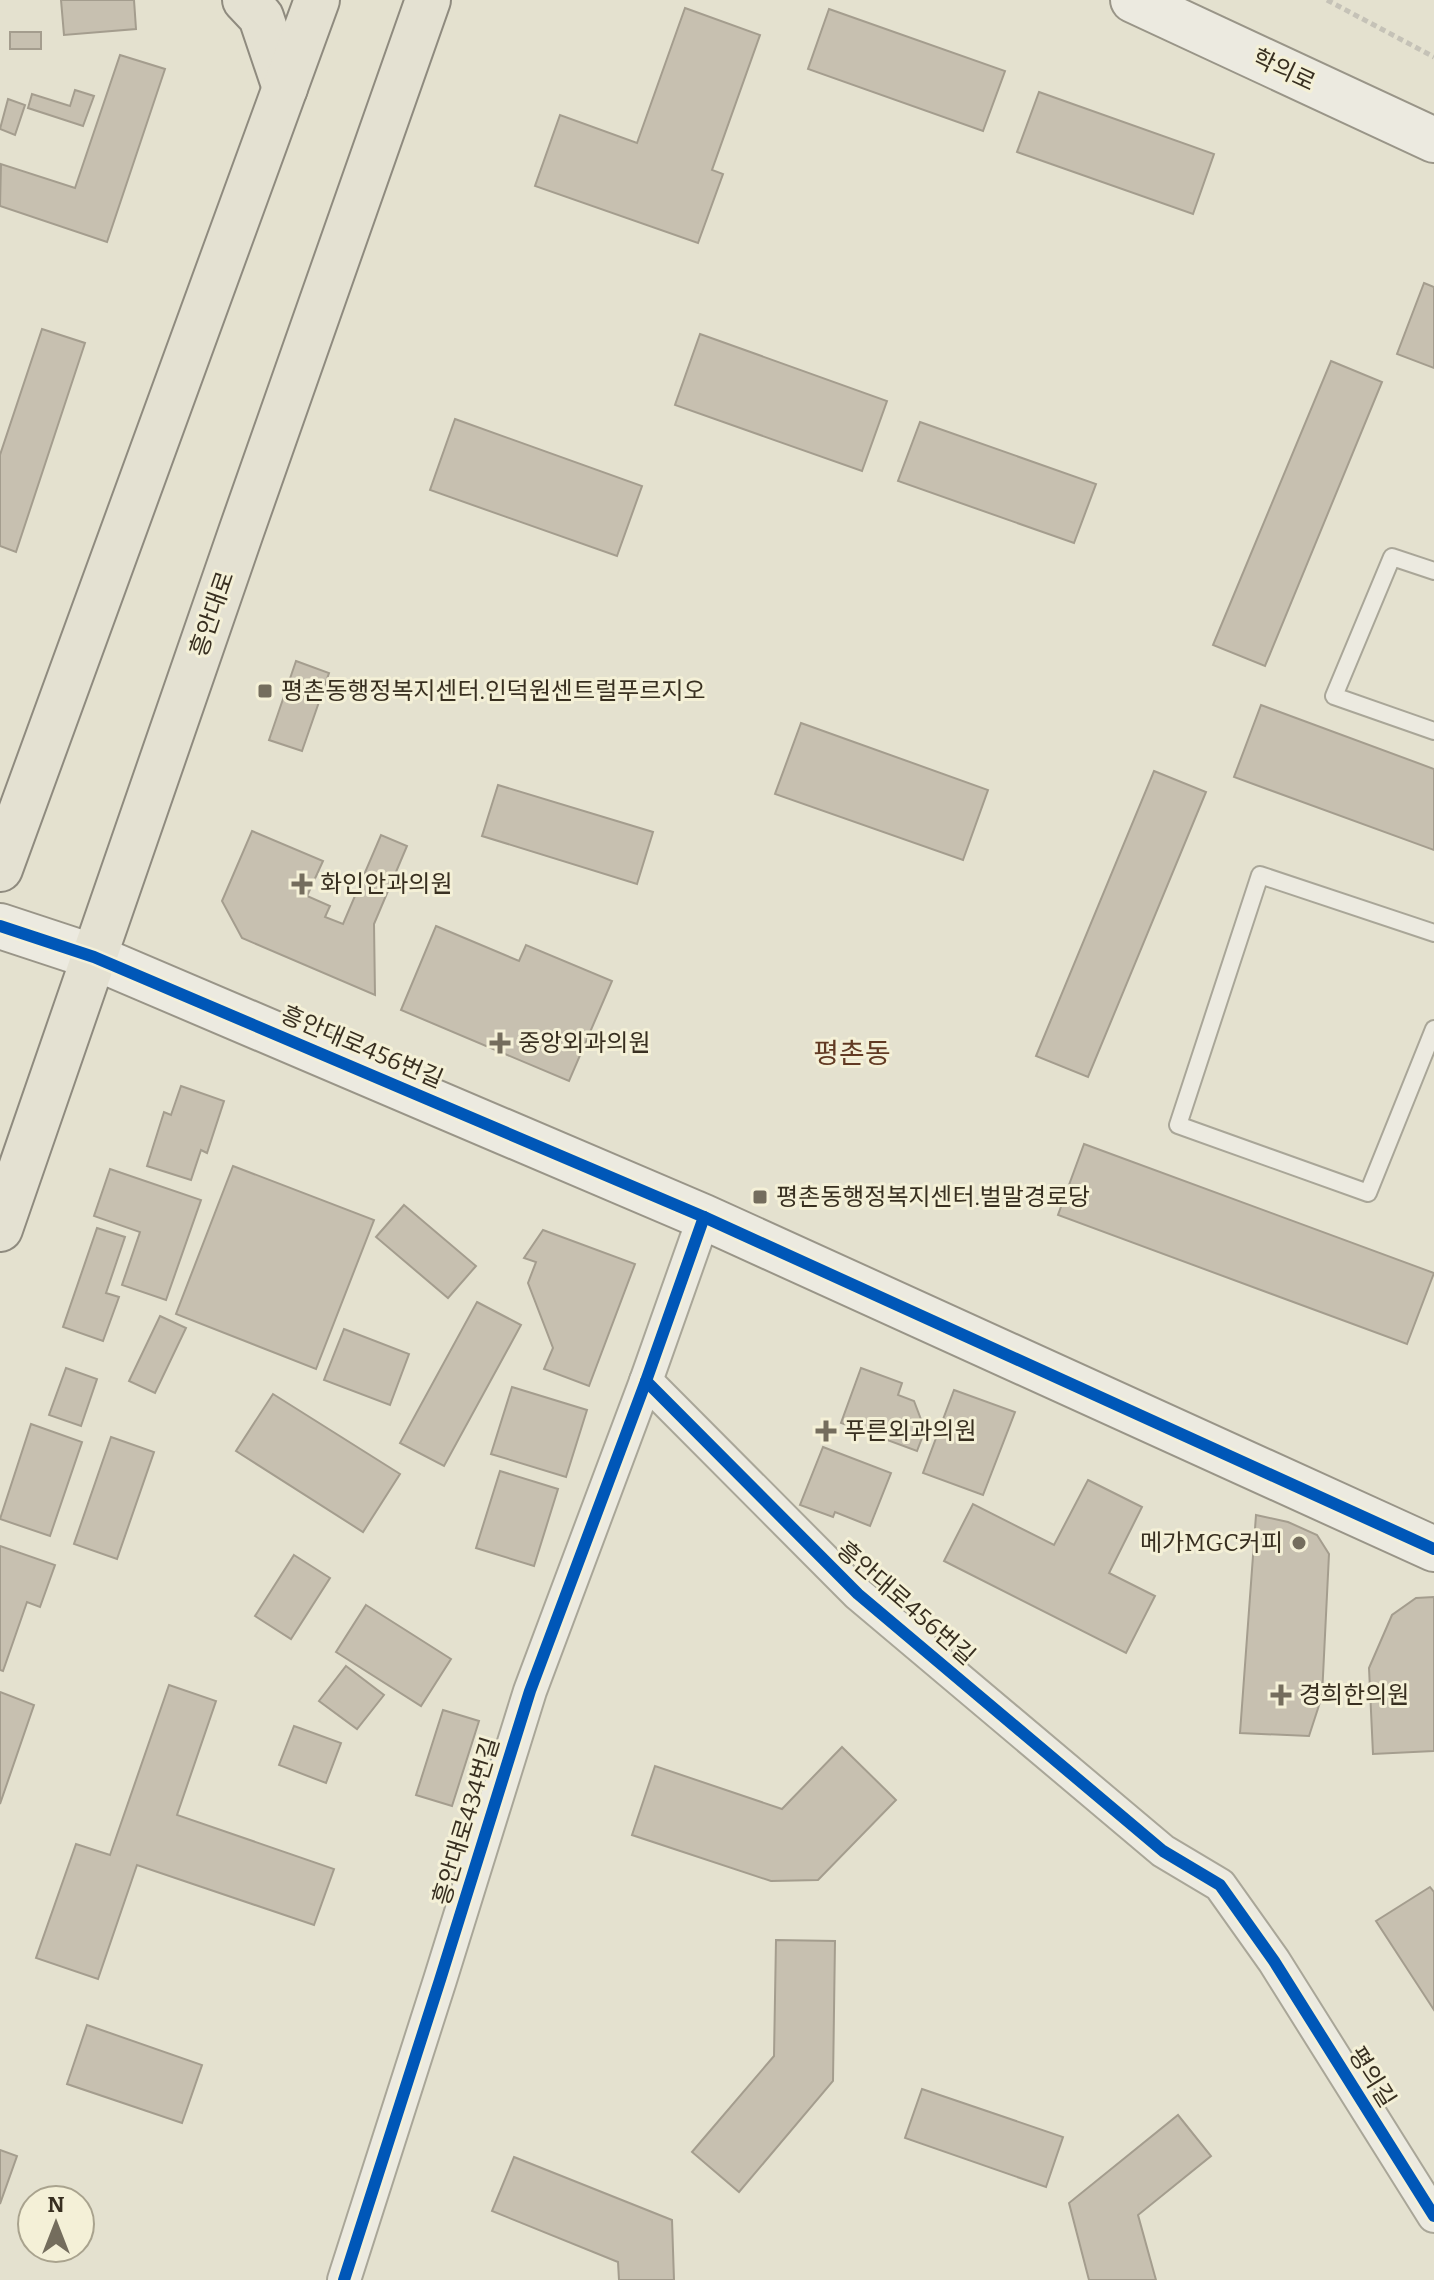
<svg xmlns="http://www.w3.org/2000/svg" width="1434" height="2280" viewBox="0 0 1434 2280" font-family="Bitter,'Noto Sans KR',serif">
<rect width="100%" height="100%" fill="#e4e1cf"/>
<g fill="#c7c0b0" stroke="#a49d8e" stroke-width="2">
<polygon points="61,0 134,0 136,29 64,35"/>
<polygon points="685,8 760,35 712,170 723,174 698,243 535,186 560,115 637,143"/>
<polygon points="829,9 1005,71 983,131 808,69"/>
<rect x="10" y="32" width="31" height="17"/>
<polygon points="120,55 165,69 107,242 0,206 1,164 75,188"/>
<polygon points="75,90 94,96 83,126 28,108 32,94 70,106"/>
<polygon points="1039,92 1214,154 1193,214 1017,152"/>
<polygon points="8,99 25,105 15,135 0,129"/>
<polygon points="1424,283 1434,287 1434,368 1397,354"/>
<polygon points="42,329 85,343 16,552 0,546 0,455"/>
<polygon points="700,334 887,401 862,471 675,405"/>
<polygon points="1331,361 1382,382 1265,666 1213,645"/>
<polygon points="455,419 642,486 617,556 430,490"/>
<polygon points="920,422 1096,484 1074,543 898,481"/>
<polygon points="296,661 329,673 302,751 269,740"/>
<polygon points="1261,705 1434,769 1434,850 1234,777"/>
<polygon points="801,723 988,790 963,860 775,794"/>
<polygon points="1154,771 1206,792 1088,1077 1036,1056"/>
<polygon points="498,785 653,832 637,884 482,836"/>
<polygon points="252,831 323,861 307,896 330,906 325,917 343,924 381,835 407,846 374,924 375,995 242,938 222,901"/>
<polygon points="436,926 519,961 526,945 612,981 569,1081 401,1010"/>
<polygon points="181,1086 224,1101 207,1153 201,1150 191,1180 147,1166 164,1112 171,1115"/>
<polygon points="1084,1144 1434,1273 1407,1344 1058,1215"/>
<polygon points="233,1166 374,1220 316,1369 176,1314"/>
<polygon points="110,1169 201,1200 166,1300 122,1285 140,1232 94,1216"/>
<polygon points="404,1205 476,1266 448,1298 376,1237"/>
<polygon points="97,1228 125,1237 106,1293 119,1297 103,1341 63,1327"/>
<polygon points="543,1230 635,1264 589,1386 544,1369 553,1348 528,1283 536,1262 524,1258"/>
<polygon points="477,1302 521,1325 444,1466 400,1443"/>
<polygon points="160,1316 186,1328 155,1393 129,1381"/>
<polygon points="344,1329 409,1354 390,1405 324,1380"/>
<polygon points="66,1368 97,1379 81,1426 49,1415"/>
<polygon points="861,1368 902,1383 898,1395 914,1401 925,1430 917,1451 841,1423"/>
<polygon points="512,1387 587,1410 566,1477 491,1454"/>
<polygon points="954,1390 1015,1412 983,1495 923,1473"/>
<polygon points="273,1394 400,1474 363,1532 236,1451"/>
<polygon points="31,1424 82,1442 50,1536 0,1519"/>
<polygon points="111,1437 154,1452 117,1559 74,1544"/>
<polygon points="823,1447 891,1473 870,1526 835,1512 833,1517 800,1505"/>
<polygon points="500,1471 558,1489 534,1566 476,1548"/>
<polygon points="1088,1480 1142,1507 1109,1573 1155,1596 1126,1653 944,1561 973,1504 1054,1545"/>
<polygon points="1256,1515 1288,1522 1317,1535 1329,1554 1322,1696 1309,1736 1240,1733"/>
<polygon points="0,1546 55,1565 40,1607 27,1602 3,1671 0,1670"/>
<polygon points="294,1555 330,1578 291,1639 255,1616"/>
<polygon points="1434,1597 1434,1751 1373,1754 1369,1668 1392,1615 1416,1598"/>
<polygon points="366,1605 451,1659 421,1706 336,1652"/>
<polygon points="346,1666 384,1695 357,1729 319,1701"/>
<polygon points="169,1685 216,1701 177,1815 334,1869 314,1925 137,1865 98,1979 36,1958 76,1844 110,1855"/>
<polygon points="0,1692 34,1705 0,1804"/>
<polygon points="443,1710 479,1721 452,1806 416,1795"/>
<polygon points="294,1726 341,1743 326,1783 279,1765"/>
<polygon points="842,1747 896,1800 818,1880 771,1881 632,1835 655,1766 782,1809"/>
<polygon points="1430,1887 1434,1892 1434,2010 1376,1921"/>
<polygon points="776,1940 835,1941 833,2081 739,2192 692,2152 774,2056"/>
<polygon points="87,2025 202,2065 182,2123 67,2084"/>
<polygon points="922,2089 1063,2137 1046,2187 905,2138"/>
<polygon points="1178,2115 1211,2156 1138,2215 1156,2280 1089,2280 1069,2203"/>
<polygon points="0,2150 17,2156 0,2204"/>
<polygon points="514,2157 672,2220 674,2280 619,2280 618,2262 492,2211"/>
</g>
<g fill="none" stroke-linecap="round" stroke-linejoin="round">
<g stroke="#a9a698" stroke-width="20">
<g id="lane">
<polyline points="1434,571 1392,557 1334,696 1434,731"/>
<polyline points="1434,933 1260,875 1178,1125 1368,1193 1434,1029"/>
</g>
</g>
<g stroke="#a9a698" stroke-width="36">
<g id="street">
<polyline points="646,1381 858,1594 1163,1851 1220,1885 1274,1961 1434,2216"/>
<polyline points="344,2280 440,1980 530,1691 646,1381 704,1217"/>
</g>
</g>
<g stroke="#999588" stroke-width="48">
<g id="secondary">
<polyline points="1133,0 1434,140"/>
<polyline points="0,926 94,957 704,1217 1434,1549"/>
</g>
</g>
<g stroke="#8f8b7f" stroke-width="48">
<g id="primary">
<polyline points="245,0 261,17 285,88"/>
<polyline points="0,869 317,0"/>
<polyline points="0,1229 241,532 428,0"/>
</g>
</g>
<polyline stroke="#c5c2b7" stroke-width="5" stroke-dasharray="6 4" stroke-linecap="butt" points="1327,0 1434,57"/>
<use href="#lane" stroke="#eceae0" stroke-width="16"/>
<use href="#street" stroke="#eceae0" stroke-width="32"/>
<use href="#secondary" stroke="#eceae0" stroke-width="44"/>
<use href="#primary" stroke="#e4e1d2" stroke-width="44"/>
<g stroke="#f4f0d7" stroke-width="17">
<g id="cycleway">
<polyline points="0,926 94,957 704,1217 1434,1549"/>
<polyline points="646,1381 858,1594 1163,1851 1220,1885 1274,1961 1434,2216"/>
<polyline points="344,2280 440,1980 530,1691 646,1381 704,1217"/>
</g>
</g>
<use href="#cycleway" stroke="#0057b8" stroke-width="12"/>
</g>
<g fill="#746d5d" stroke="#f4f0d7" stroke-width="3">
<rect x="257" y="683" width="16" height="16" rx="4"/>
<path d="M298 872h8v8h8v8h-8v8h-8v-8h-8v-8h8z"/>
<path d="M496 1031h8v8h8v8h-8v8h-8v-8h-8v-8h8z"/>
<rect x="752" y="1189" width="16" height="16" rx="4"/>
<path d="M822 1419h8v8h8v8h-8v8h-8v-8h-8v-8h8z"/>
<circle cx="1299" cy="1543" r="8"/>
<path d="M1277 1683h8v8h8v8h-8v8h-8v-8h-8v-8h8z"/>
</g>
<g text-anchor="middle" stroke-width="6" stroke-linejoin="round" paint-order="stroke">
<g font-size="24" fill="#382f20" stroke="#f4f0d7">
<text transform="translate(1284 70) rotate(25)" y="8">학의로</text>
<text transform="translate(212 614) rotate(-71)" y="8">흥안대로</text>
<text transform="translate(362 1047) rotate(23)" y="8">흥안대로456번길</text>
<text transform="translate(906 1603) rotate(41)" y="8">흥안대로456번길</text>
<text transform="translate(466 1821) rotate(-73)" y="8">흥안대로434번길</text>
<text transform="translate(1372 2077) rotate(58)" y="8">평의길</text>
</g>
<g font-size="24" fill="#382f20" stroke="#f4f0d7" text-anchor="start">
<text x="281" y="699">평촌동행정복지센터.인덕원센트럴푸르지오</text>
<text x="320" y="892">화인안과의원</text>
<text x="518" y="1051">중앙외과의원</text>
<text x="776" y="1205">평촌동행정복지센터.벌말경로당</text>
<text x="844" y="1439">푸른외과의원</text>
<text x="1283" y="1551" text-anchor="end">메가MGC커피</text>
<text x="1299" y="1703">경희한의원</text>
</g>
<g font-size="28" fill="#623a23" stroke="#f4f0d7">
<text x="852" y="1063">평촌동</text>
</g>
</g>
<g transform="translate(56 2224)"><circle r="38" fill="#f4f0d7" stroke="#a9a38e" stroke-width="2"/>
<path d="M0-6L14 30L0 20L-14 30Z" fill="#746d5d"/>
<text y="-12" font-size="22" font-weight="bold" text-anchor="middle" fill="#382f20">N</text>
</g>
</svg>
